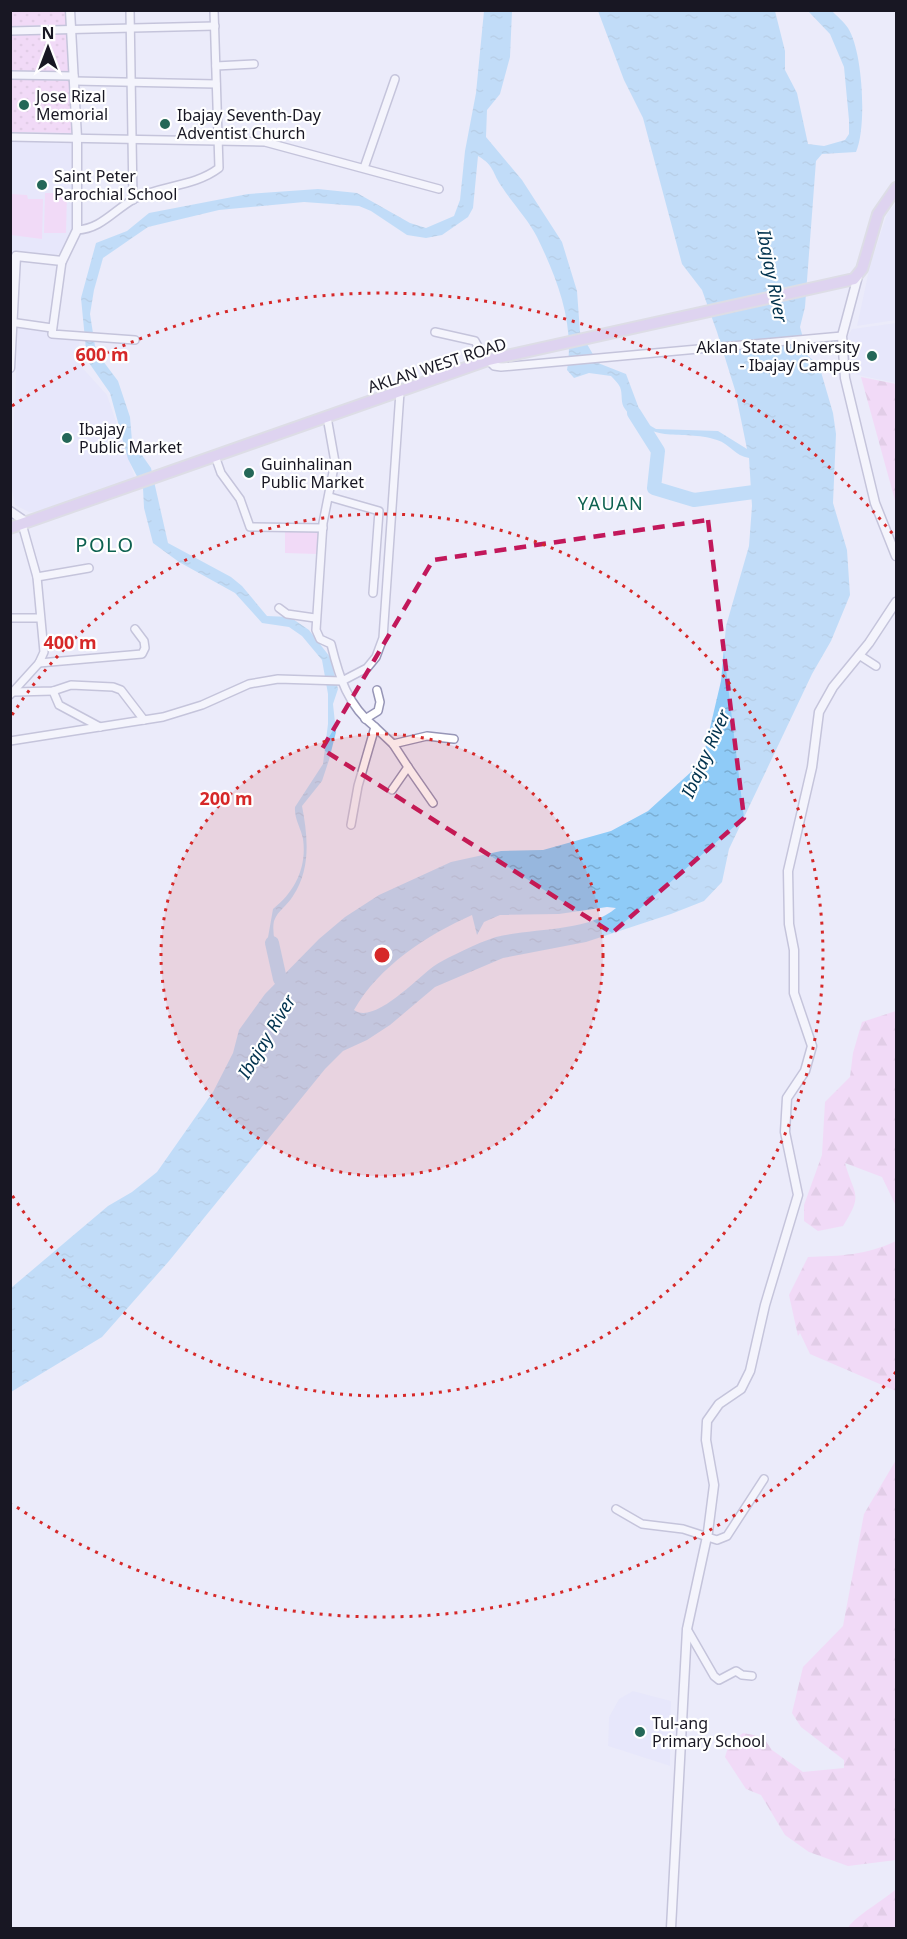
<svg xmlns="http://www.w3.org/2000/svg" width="907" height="1939" viewBox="0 0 907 1939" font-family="'Noto Sans',sans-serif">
<defs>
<pattern id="forest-firs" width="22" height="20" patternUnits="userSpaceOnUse" patternTransform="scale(1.5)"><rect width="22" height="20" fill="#f9c5f3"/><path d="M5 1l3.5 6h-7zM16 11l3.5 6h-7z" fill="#d5a8d0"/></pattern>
<pattern id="park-dots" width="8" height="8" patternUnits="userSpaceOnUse" patternTransform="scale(1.5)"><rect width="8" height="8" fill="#f9c5f3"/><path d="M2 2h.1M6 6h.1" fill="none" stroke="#d5a8d0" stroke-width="1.8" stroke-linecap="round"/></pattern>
<pattern id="water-ripples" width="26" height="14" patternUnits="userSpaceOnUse" patternTransform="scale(1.5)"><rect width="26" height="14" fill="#8fcbf7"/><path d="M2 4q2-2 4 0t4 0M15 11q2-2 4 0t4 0" fill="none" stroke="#7baed3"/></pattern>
</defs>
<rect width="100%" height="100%" fill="#ebebfa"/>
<g fill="#e3e3fc">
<polygon points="11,140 73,140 73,230 65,249 55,256 11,253"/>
<polygon points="896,202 896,320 857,326 870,265 887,214"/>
<polygon points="896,323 896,383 848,373 846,339 852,329"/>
<polygon points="18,328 48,332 48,336 80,338 78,363 107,395 135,478 36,512 29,512 15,505 11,485"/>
<polygon points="633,1691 671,1701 670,1766 608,1746 609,1717 619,1699"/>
</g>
<g fill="#f9c5f3">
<polygon points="45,193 67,193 66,233 44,233"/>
<polygon points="10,194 27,195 28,199 43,199 42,239 11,235"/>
<polygon points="285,529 320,530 318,554 285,553"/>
</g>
<g fill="url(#forest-firs)">
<polygon points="861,377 896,384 896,504"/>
<path d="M 896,1011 L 896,1206 L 882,1177 L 845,1163 C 854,1196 864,1193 843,1226 L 818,1231 L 804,1221 L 804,1205 L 822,1155 L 825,1102 L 850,1077 L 853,1053 L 862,1022 Z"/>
<path d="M 896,1241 L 896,1391 L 810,1354 L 800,1333 L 798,1336 L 789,1295 L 808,1257 C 840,1256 867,1255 896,1241 Z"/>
<polygon points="896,1460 896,1860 848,1866 809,1852 785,1835 761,1795 746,1789 725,1757 729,1744 743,1733 763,1737 772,1750 803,1772 844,1768 844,1760 801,1727 792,1713 803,1667 843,1626 864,1514"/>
<path d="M 896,1889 L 896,1928 L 848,1928 C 854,1917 884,1900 896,1889 Z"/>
</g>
<g fill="url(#park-dots)">
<polygon points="10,11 66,11 66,25 11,26"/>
<polygon points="67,33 69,73 11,72 11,34"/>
<polygon points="11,79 71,81 72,133 11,132"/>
</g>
<path fill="url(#water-ripples)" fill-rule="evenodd" d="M 484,11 L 512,11 L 510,57 L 500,94 L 487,110 L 486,137 L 522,180 L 562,242 L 577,291 L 580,332 L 598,363 L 626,374 L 644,422 L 656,429 L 718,431 L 747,449 L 735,390 L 717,332 L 702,290 L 682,264 L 643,118 L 624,80 L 598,11 L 775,11 L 785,51 L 785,70 L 797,93 L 808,144 L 824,146 L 845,140 L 849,134 L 849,120 L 844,67 L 830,34 L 808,11 L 832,11 C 837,16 844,22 848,28 C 863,51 867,128 856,152 L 822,154 L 816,161 L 805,307 L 800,327 L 808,356 L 819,365 L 833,413 L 836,434 L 833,503 L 847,550 L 850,595 L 831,641 L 812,674 L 729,849 L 722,882 L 704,901 L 671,914 L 586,942 L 503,958 L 435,987 L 390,1025 L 367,1040 L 343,1051 L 325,1069 L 169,1261 L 102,1337 L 11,1392 L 11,1288 L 108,1206 L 132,1192 L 157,1172 L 213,1092 L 233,1053 L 239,1030 L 265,994 L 319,939 L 345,917 L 379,895 L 451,862 L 501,851 L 543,850 L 611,831 L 648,811 L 702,762 L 721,681 L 726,626 L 749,546 L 752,506 L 749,458 C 735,456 730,444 717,440 C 680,428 653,447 625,409 C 620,403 623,394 620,387 C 618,383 614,379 611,376 L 589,373 L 574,378 L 567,370 C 575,324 557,278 537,237 C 528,219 513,204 502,187 C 492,173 495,166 478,156 L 473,208 L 468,217 L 442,235 L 426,238 L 407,235 L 371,211 L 359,206 L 304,202 L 219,210 L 148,227 L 103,258 L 94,290 L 90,314 L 95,346 L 100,357 L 118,381 L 130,417 L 132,441 L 151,468 L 168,543 L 231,577 L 242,586 L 267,616 L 290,617 L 309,630 L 330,657 L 338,689 L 333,704 L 336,732 L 329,760 L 322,781 L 302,806 C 308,837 311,869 293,896 C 287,906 278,910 274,921 C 271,935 279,950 274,963 L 267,943 L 273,909 C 295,892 307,867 303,839 C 301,828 294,819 295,807 L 323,764 L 328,724 L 328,694 L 322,660 L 302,636 L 289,627 L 262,623 L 235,593 L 179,562 L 153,543 L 144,508 L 143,488 L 128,459 L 110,393 L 87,360 L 81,298 L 96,243 L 127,231 L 149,213 L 248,194 L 318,189 L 357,193 L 410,223 L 426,228 L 454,216 L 460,200 L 465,151 L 476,93 ZM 607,907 L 616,908 C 589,932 531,928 496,937 C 483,941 466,949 454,955 C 447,958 440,962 434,966 C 417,978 374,1025 354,1010 C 379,966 427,935 472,915 L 477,935 L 484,922 L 500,915 L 559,914 Z"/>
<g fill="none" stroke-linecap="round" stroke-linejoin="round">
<g stroke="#8fcbf7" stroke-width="14">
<polyline points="634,413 658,451 654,488 694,500 769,490"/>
<polyline points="272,943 280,979"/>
</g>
<g stroke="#9796b7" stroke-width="10">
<g id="minor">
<polyline points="130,10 133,200"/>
<polyline points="10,31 215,26"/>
<polyline points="216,66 254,64"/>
<polyline points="10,75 74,76"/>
<polyline points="74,81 216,84"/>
<polyline points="10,137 265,142 439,189"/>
<polyline points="364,168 395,79"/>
<path d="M 77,230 C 101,229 114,210 134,199 C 161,185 194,187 219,168 L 214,10"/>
<polyline points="62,261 52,334 135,340"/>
<polyline points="10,322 52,328"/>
<polyline points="435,332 475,341 486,361"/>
<polyline points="488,360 494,366 501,367 842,336"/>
<path d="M 327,417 L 335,462 L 323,523 L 316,630 L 320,639 L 331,644 C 339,677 348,706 375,727 L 358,786 L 351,825"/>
<polyline points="215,456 221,473 240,499 250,527 323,528"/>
<polyline points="330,497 379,511 373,593"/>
<polyline points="37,577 89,568"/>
<polyline points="279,608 287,614 315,618"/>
<polyline points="10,618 40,618"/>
<polyline points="859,655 876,666"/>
<polyline points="39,663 142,654 145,648 144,641 135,629"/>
<polyline points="53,691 59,705 100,727"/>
<polyline points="14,692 53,691 71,685 113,687 121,690 144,720"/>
<polyline points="10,695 39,663 44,652 37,577 22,524"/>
<polyline points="365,719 378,711 380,702 377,690"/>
<polyline points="375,727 393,744 408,767 392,790"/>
<polyline points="10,741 163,717 202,705 249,684 278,679 342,681 367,668 376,657 383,638 400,392"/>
<polyline points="393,744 427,736 454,739"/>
<polyline points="408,767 433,803"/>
<polyline points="616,1509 642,1524 683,1529 717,1540 727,1536 764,1479"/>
<polyline points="687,1629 714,1676 719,1680 736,1671 742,1675 752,1676"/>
</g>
</g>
<g stroke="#9796b7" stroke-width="11">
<g id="tertiary">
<polyline points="858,276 842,336 845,378 875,503 896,556"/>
<polyline points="10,368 16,256 62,261 77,230 77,138 70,10"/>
<polyline points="10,511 26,522"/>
<polyline points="671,1928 687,1629 708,1532 714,1485 706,1440 707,1421 719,1404 741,1389 750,1371 765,1305 798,1195 785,1132 787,1098 805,1071 812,1046 794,993 794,950 789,924 788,871 812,767 819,712 833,687 869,643 896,602"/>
</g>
</g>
<g stroke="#cccccf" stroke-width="14">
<polyline id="primary" points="10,528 488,360 854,279 862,269 878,214 896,188"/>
</g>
<use href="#minor" stroke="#fff" stroke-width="7"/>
<use href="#tertiary" stroke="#fff" stroke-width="8"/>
<use href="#primary" stroke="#ceb6e4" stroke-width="10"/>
</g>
<path d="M0 0H907V1939H0ZM 708,520 L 744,818 L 612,933 L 322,749 L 433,560 Z" fill="#ebebfa" fill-opacity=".55" fill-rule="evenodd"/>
<path fill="none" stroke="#c2185b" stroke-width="4.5" stroke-dasharray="12 8" stroke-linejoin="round" d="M 708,520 L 744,818 L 612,933 L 322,749 L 433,560 Z"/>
<circle cx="382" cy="955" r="221" fill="#d62828" fill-opacity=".12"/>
<g fill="none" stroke="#d62828" stroke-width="3" stroke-dasharray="3 6">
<circle cx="382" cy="955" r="221"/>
<path d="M12 715A441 441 0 1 1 12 1195"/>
<path d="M896 1372A662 662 0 0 1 12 1504M12 406A662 662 0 0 1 896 538"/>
</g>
<g fill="#246757" stroke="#fff" stroke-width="2">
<circle cx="24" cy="105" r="6"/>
<circle cx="165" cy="124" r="6"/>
<circle cx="42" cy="185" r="6"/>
<circle cx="872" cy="356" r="6"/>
<circle cx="67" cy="438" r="6"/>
<circle cx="249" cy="473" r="6"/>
<circle cx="640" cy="1732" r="6"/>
</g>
<g text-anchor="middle" stroke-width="4.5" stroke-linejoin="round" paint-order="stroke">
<g font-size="16" fill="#181723" stroke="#fff" text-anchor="start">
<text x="36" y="102">Jose Rizal<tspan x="36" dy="18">Memorial</tspan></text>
<text x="177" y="121">Ibajay Seventh-Day<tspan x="177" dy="18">Adventist Church</tspan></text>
<text x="54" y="182">Saint Peter<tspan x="54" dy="18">Parochial School</tspan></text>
<text x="860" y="353" text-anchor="end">Aklan State University<tspan x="860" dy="18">- Ibajay Campus</tspan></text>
<text x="79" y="435">Ibajay<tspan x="79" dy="18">Public Market</tspan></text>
<text x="261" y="470">Guinhalinan<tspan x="261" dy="18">Public Market</tspan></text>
<text x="652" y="1729">Tul-ang<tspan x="652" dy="18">Primary School</tspan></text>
</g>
<g font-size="16" fill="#181723" stroke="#fff">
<text transform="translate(437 365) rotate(-18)" y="6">AKLAN WEST ROAD</text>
</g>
<g font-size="18" font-style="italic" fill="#00324e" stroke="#fff">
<text transform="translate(772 276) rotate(79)" y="6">Ibajay River</text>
<text transform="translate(706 754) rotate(-66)" y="6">Ibajay River</text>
<text transform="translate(267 1037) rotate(-59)" y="6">Ibajay River</text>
</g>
<g font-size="18" letter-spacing="1.5" fill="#0d6150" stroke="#fff">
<text x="611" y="510">YAUAN</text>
</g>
<g font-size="20" letter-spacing="1.5" fill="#0d6150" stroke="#fff">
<text x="105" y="552">POLO</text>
</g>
</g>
<circle cx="382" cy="955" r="9" fill="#d62828" stroke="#fff" stroke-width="3"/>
<g font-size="18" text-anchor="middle" font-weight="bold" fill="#d62828" stroke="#fff" stroke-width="4.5" stroke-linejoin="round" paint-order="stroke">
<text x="102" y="361">600 m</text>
<text x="70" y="649">400 m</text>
<text x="226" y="805">200 m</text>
</g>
<rect width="907" height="1939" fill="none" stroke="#181723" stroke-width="24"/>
<g transform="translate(48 48)" stroke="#ffffff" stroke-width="4.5" paint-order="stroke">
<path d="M0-4.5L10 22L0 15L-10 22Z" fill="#181723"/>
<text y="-9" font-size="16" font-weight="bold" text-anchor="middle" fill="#181723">N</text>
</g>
</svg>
